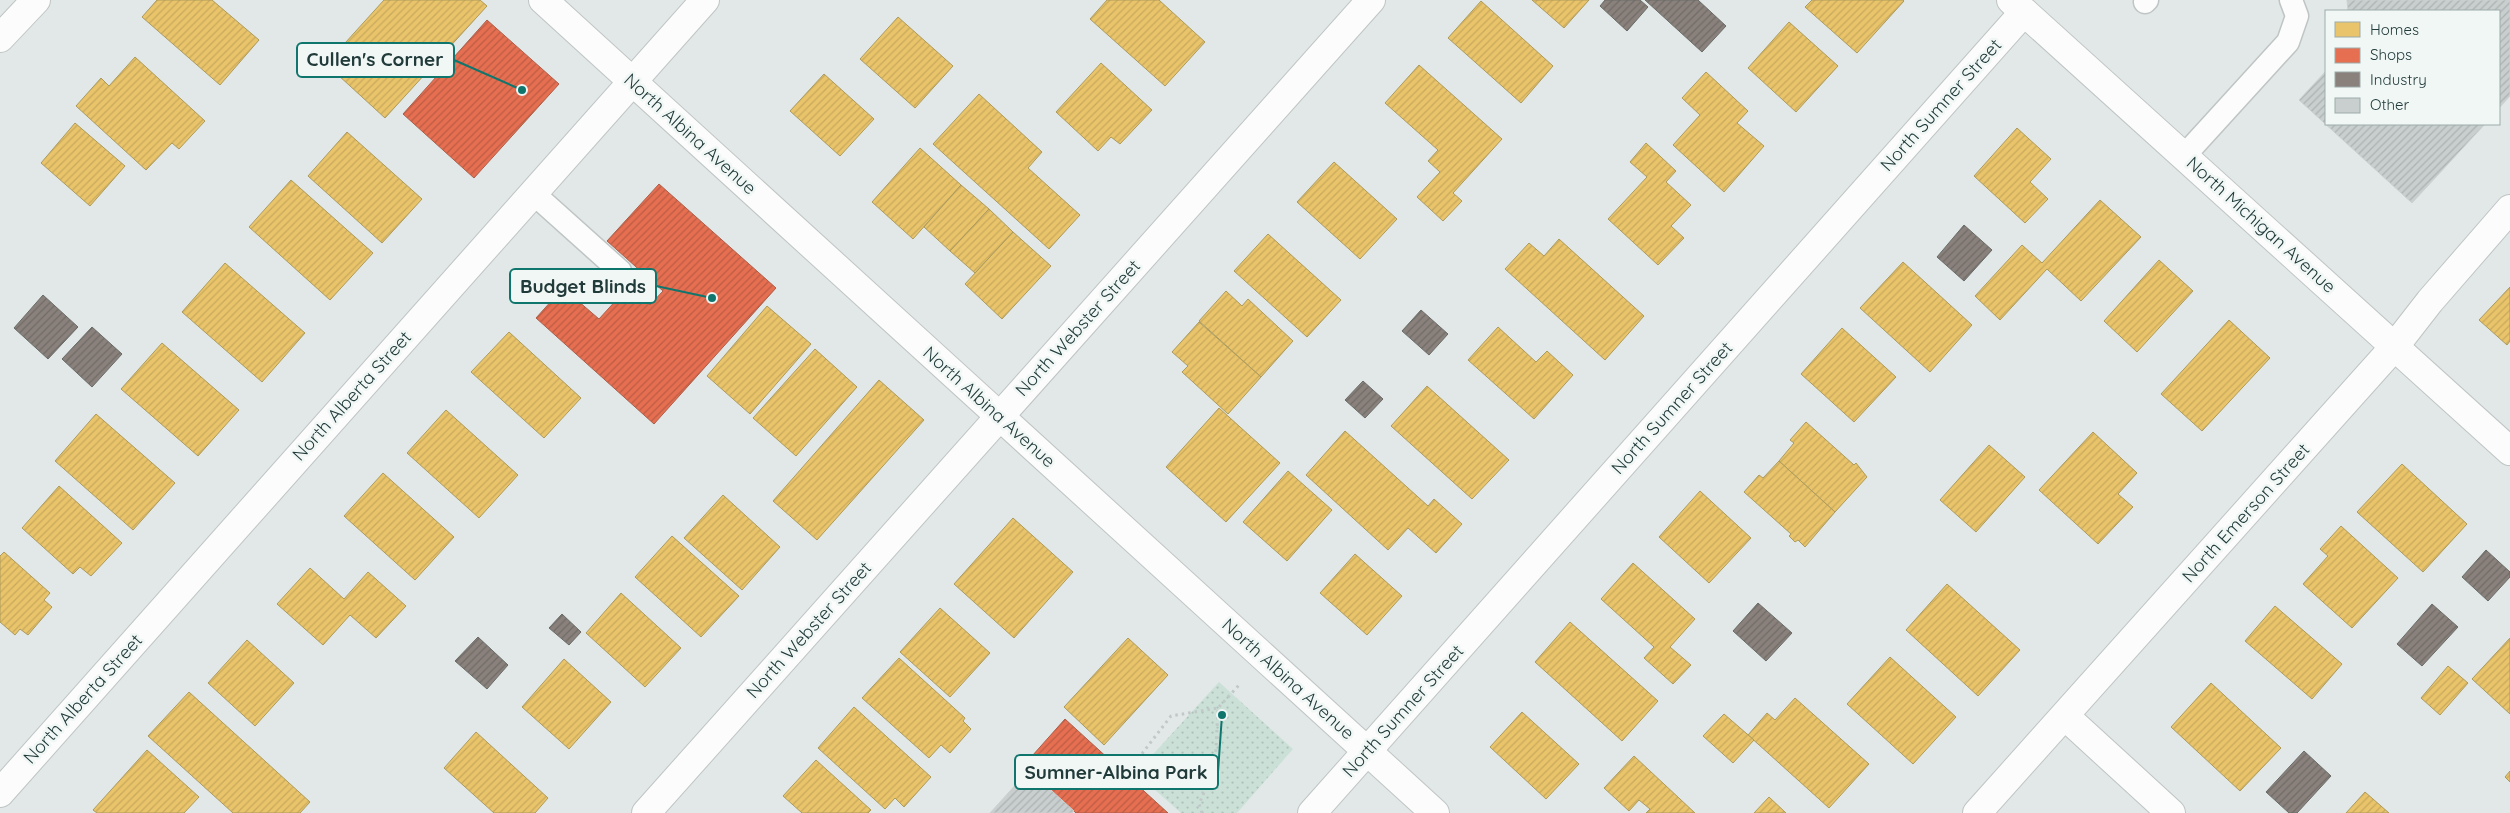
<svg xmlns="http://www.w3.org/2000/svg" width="2510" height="813" viewBox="0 0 2510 813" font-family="Quicksand,sans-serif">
<defs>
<pattern id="green-dots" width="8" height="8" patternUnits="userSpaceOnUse" patternTransform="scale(1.25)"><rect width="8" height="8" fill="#cbe1d8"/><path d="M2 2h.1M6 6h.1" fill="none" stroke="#aec2ba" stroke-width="1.8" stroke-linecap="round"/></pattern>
<pattern id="homes-hatch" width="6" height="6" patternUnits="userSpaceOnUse" patternTransform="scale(1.25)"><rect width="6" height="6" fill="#e9c46a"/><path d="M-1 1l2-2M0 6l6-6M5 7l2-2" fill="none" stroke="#c8a95d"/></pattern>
<pattern id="shops-hatch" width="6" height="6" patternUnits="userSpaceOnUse" patternTransform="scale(1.25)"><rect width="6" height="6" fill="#e76f51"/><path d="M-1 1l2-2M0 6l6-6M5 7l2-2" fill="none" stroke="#bb5c44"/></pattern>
<pattern id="industry-hatch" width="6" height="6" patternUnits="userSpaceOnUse" patternTransform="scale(1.25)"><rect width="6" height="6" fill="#8a817c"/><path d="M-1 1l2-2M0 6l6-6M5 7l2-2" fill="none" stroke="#706b67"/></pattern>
<pattern id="building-hatch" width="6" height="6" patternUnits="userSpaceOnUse" patternTransform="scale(1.25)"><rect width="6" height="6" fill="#c9cfce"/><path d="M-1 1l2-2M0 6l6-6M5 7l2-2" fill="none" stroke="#acb2b2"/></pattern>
</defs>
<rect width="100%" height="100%" fill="#e2e8e7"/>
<polygon fill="url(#green-dots)" points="1219,682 1293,749 1237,813 1181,813 1136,773"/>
<g fill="url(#homes-hatch)" stroke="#ad9b5c">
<polygon points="157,0 212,0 259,40 220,85 142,17"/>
<polygon points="384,0 480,0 487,6 385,118 326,64"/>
<polygon points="1107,0 1159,0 1205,42 1165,86 1090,19"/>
<polygon points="1532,0 1589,0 1564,28"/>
<polygon points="1812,0 1903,0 1904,1 1857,53 1805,7"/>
<polygon points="1481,1 1553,66 1521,103 1448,38"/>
<polygon points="898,17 953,66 915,108 860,59"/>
<polygon points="1789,22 1838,66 1796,112 1748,68"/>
<polygon points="135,57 205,121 179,149 172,143 146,170 76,106 101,78 109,86"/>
<polygon points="1101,63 1152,110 1120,144 1111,137 1098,151 1056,112"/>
<polygon points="1419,65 1502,139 1453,193 1462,201 1443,221 1417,197 1440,172 1428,161 1438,150 1385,103"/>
<polygon points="1706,72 1748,111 1737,123 1764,146 1724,192 1673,145 1700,115 1682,98"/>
<polygon points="824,74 874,119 840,156 790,111"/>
<polygon points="979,94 1042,152 1028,168 1080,215 1049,249 933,144"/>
<polygon points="75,123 125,166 90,206 41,163"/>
<polygon points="2017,128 2051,159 2030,182 2048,199 2025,223 1974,176"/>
<polygon points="347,132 422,199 382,243 308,176"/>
<polygon points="1646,143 1676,171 1666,182 1691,205 1671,226 1684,238 1658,265 1608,219 1647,177 1630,162"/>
<polygon points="920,148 961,185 913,239 872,202"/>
<polygon points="1334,162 1397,219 1360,259 1297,202"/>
<polygon points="291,180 373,253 330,300 249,227"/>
<polygon points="961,185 989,209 950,251 924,227"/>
<polygon points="2100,200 2141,237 2081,301 2047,269 2000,320 1975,296 2022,245 2042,263"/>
<polygon points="989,209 1013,232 975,273 950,251"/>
<polygon points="1013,232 1051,266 1002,319 965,284"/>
<polygon points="1268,234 1341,300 1307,337 1234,271"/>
<polygon points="1559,239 1644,316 1605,360 1505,269 1529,243 1544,256"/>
<polygon points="2159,260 2193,291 2137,352 2104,321"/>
<polygon points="1903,262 1972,325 1930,372 1860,308"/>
<polygon points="225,263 305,333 262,382 182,312"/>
<polygon points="2510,287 2510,341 2507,345 2479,320"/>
<polygon points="1226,291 1242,306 1248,299 1293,341 1261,377 1199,321"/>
<polygon points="767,306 811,344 750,414 707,376"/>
<polygon points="2229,320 2270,358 2202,431 2161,394"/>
<polygon points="1199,322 1261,377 1228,414 1182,372 1188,366 1172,352"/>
<polygon points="1498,327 1536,362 1547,351 1573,375 1534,419 1468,360"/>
<polygon points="1842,328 1896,377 1854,422 1801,374"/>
<polygon points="509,332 581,398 544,438 471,372"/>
<polygon points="162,343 239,410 198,456 121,389"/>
<polygon points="815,349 857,387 796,456 753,418"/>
<polygon points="879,380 924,420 817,540 773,501"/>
<polygon points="1427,386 1509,460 1472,499 1391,426"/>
<polygon points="1219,408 1280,463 1226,522 1166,467"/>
<polygon points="446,410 518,475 479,518 407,453"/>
<polygon points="96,414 175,483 133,530 55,461"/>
<polygon points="1806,422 1854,465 1856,463 1867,477 1835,512 1779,461 1794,443 1790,440"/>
<polygon points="1345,431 1428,506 1434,499 1462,524 1436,553 1408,528 1388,550 1306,475"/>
<polygon points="2093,432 2137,473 2118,494 2133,507 2098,544 2039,490"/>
<polygon points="1989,445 2025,477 1976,532 1940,500"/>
<polygon points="1779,461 1835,512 1805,547 1798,540 1795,542 1789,536 1791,534 1744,492 1759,475 1763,478"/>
<polygon points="2402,464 2467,524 2423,572 2357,512"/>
<polygon points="1288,471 1332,510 1287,561 1243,522"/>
<polygon points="383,473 454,537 415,580 344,516"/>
<polygon points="59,486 122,543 91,576 80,567 73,574 22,528"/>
<polygon points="1700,491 1751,538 1709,583 1659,537"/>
<polygon points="723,495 780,547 742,590 684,538"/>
<polygon points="1013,518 1073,572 1014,638 954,584"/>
<polygon points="2341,526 2398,578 2352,628 2303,584 2328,556 2320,549"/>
<polygon points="672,536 739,596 701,637 635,577"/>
<polygon points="4,552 50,593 44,600 52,607 28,635 20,629 15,635 0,622 0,556"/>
<polygon points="1355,554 1402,596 1367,635 1320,593"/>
<polygon points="1633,563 1695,619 1670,647 1691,665 1673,684 1644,658 1654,647 1601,599"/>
<polygon points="310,568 344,599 368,572 406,606 376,638 350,615 323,645 277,604"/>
<polygon points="1947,584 2020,650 1978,696 1906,630"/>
<polygon points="621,593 681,648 645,687 586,633"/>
<polygon points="2275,606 2342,664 2312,699 2245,641"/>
<polygon points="940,608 990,653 950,697 900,652"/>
<polygon points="1570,622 1658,701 1622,741 1535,662"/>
<polygon points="1128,638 1168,675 1104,745 1064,707"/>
<polygon points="2510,638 2510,714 2472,679"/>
<polygon points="247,640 294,683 255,726 208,683"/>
<polygon points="1890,657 1956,717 1913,764 1847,704"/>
<polygon points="899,658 965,718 963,721 971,729 950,753 941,745 929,758 862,698"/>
<polygon points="564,659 611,702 569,749 522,707"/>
<polygon points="2448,666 2468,683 2440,715 2421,698"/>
<polygon points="2211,683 2281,748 2240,791 2171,727"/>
<polygon points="189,692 310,802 300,813 233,813 148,736"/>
<polygon points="1795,698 1869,764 1829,808 1748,735 1767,713 1775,720"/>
<polygon points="854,707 931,777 904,807 895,798 885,809 818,748"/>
<polygon points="1522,712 1579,764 1546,799 1490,747"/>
<polygon points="1724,714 1754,740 1733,763 1703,736"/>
<polygon points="476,732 548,798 535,813 494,813 444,768"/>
<polygon points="147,750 199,797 184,813 97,813 93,810"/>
<polygon points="1634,756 1695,813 1646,813 1650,809 1639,800 1629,811 1604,788"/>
<polygon points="816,760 871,810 868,813 802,813 783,796"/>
<polygon points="2510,771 2510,782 2505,777"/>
<polygon points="2365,792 2389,813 2346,813"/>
<polygon points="1769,797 1786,813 1754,813"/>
</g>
<g fill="url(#shops-hatch)" stroke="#ac5f4a">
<polygon points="487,20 559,84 474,178 403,114"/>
<polygon points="659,184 776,288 654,424 536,318 563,288 599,319 629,286 650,305 663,291 607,241"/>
<polygon points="1065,719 1168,813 1076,813 1024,765"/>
</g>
<g fill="url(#industry-hatch)" stroke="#6a6c68">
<polygon points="1605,0 1640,0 1648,7 1627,31 1600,6"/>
<polygon points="1645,0 1698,0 1726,26 1702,52"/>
<polygon points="1964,225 1992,250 1964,281 1937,257"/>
<polygon points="43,295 78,327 48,359 14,328"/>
<polygon points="1421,310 1448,334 1429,355 1402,331"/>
<polygon points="92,327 122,354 92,387 62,359"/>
<polygon points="1363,381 1383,399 1365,418 1345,400"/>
<polygon points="2486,550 2510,572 2510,577 2488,601 2462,577"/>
<polygon points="1758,603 1792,633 1766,661 1733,631"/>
<polygon points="2432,604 2458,627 2422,666 2397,644"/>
<polygon points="562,614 581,632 569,645 549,628"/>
<polygon points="478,637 508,665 487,689 455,661"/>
<polygon points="2304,751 2331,776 2297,813 2289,813 2266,792"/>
</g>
<g fill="url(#building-hatch)" stroke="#cbd1d0">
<polygon points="2347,0 2510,0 2510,96 2499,108 2499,11 2348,11"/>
<polygon points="2326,71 2326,124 2485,124 2412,203 2299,100"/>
<polygon points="1029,770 1074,811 1072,813 990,813"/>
</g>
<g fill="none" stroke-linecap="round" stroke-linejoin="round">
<g stroke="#bfc5c4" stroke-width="25">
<g id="service">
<polyline points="2145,2 2147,0"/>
<polyline points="2184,156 2288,42 2297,16 2291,0"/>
<polyline points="533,193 620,271"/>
</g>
</g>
<g stroke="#bfc5c4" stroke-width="30">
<g id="minor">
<polyline points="2011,0 2510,451"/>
<polyline points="0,38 36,0"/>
<polyline points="2065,716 2171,813"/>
<polyline points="646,813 1371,0"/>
<polyline points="1312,813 2024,12"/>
<polyline points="1977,813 2395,346 2430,301 2510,209"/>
</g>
</g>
<g stroke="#bfc5c4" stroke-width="30">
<g id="tertiary">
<polyline points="543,0 1435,813"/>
<polyline points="0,793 705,0"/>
</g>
</g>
<g stroke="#c0c8c8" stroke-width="3" stroke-dasharray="2.5 4" stroke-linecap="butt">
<polyline points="1134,764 1171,716 1218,708"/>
<polyline points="1202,813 1199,804 1215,767 1218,708 1240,684"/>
</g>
<use href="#service" stroke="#fbfcfb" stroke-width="22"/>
<use href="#minor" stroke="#fbfcfb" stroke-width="28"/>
<use href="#tertiary" stroke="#fbfcfb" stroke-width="28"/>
</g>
<g text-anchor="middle" stroke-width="5" stroke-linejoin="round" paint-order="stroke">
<g font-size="18" fill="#213a3a" stroke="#f0f7f5">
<text transform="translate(1941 105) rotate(-48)" y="6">North Sumner Street</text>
<text transform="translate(690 134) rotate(42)" y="6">North Albina Avenue</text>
<text transform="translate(2261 225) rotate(42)" y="6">North Michigan Avenue</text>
<text transform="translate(1078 328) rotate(-48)" y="6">North Webster Street</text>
<text transform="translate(352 396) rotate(-48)" y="6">North Alberta Street</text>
<text transform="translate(989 407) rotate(42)" y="6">North Albina Avenue</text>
<text transform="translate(1672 408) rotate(-48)" y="6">North Sumner Street</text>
<text transform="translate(2246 513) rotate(-48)" y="6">North Emerson Street</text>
<text transform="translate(809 630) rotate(-48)" y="6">North Webster Street</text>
<text transform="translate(1288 679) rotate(42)" y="6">North Albina Avenue</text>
<text transform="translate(83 699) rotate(-48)" y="6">North Alberta Street</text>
<text transform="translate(1403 711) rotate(-48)" y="6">North Sumner Street</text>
</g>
</g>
<path fill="none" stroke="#0f766e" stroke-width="2" d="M522 90L454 60M712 298L656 286M1222 715L1218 772"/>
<g fill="#0f766e" stroke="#f0f7f5" stroke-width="2">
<circle cx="522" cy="90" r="5"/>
<circle cx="712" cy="298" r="5"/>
<circle cx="1222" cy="715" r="5"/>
</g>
<g fill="#f0f7f5" stroke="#0f766e" stroke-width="2">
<rect x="297" y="43" width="157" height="34" rx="5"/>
<rect x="510" y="269" width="146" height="34" rx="5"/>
<rect x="1015" y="755" width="203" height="34" rx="5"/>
</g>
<g font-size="19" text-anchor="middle" font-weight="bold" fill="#213a3a">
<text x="375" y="66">Cullen's Corner</text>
<text x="583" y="293">Budget Blinds</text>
<text x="1116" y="779">Sumner-Albina Park</text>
</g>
<rect x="2325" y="10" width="175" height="115" fill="#f0f7f5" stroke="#9dabaa"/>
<rect x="2335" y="22" width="25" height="15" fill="#e9c46a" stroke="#9dabaa"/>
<text x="2370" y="35" font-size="15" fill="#213a3a">Homes</text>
<rect x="2335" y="48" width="25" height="15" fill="#e76f51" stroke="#9dabaa"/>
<text x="2370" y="60" font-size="15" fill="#213a3a">Shops</text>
<rect x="2335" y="72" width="25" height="15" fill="#8a817c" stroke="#9dabaa"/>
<text x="2370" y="85" font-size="15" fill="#213a3a">Industry</text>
<rect x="2335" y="98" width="25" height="15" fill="#c9cfce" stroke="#9dabaa"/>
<text x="2370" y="110" font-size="15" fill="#213a3a">Other</text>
</svg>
